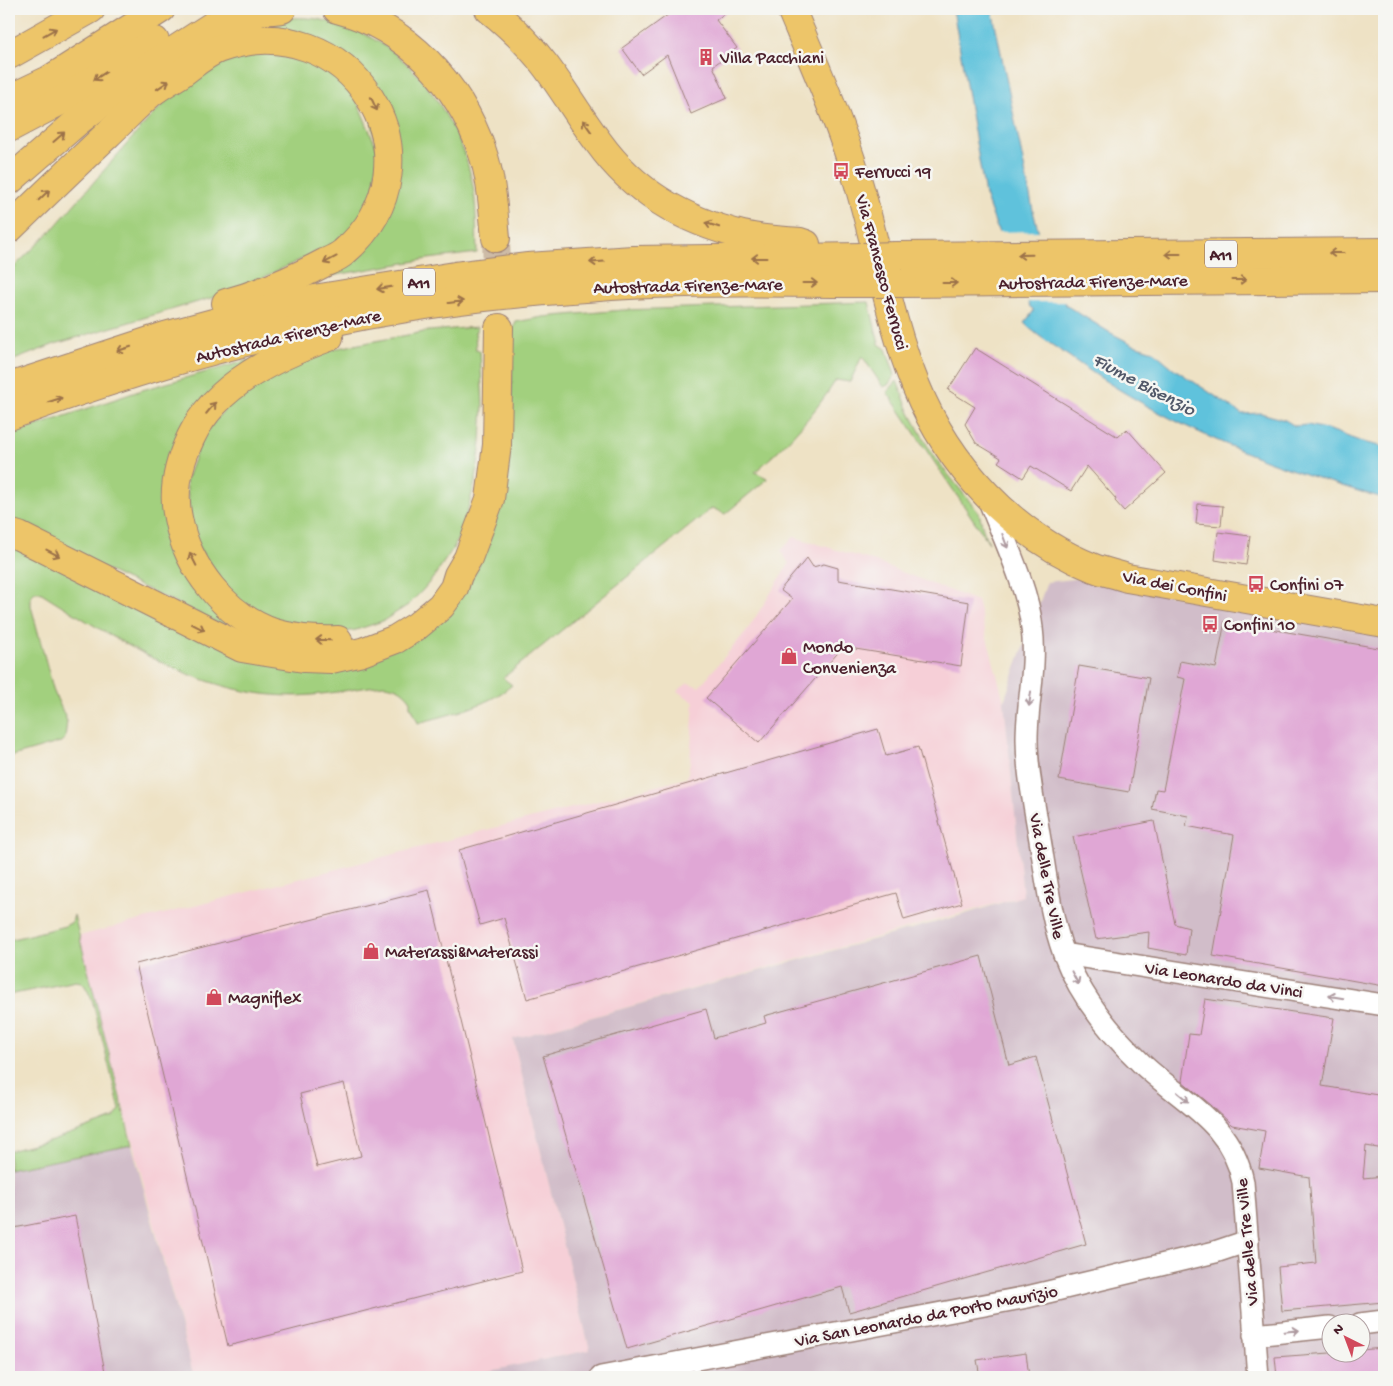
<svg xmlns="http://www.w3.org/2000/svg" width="1393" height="1386" viewBox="0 0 1393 1386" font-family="'Gochi Hand',sans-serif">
<rect width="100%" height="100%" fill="#f6f6f2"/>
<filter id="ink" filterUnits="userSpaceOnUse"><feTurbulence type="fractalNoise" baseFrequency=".02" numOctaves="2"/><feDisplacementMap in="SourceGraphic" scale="10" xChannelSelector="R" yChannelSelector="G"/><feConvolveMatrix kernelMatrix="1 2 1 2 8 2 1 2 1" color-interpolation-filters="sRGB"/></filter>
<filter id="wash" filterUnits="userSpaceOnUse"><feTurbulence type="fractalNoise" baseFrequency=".0096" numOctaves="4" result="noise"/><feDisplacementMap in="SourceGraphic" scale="20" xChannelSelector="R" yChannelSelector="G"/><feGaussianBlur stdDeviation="1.12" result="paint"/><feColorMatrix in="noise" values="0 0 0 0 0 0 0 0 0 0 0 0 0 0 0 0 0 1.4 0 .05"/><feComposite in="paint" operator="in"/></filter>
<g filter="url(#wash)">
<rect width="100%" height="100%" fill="#eee2c5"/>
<polygon fill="#f6cfd7" points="794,537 870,560 977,601 1004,701 1023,896 513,1039 590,1350 461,1377 194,1377 79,936 687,778 690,762 694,702 677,691 688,683 699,687 748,629 789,564 781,551"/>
<g fill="#d1bdc9" fill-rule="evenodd">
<path d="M 1082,578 L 1384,636 L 1384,1377 L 461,1377 L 590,1350 L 513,1039 L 962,915 L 1023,896 L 1004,701 L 1047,582 ZM 1330,1324 L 1360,1324 L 1360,1354 L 1330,1354 Z"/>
<polygon points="132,1145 194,1377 9,1377 9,1170"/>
</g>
<g fill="#a2d07e" stroke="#767854">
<path d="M 284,18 C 297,18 309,17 322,20 C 379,31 420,68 447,117 C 459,138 467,158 472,181 C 477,205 476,229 477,253 L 428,259 L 324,277 L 389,203 L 360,67 L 203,38 Z"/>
<polygon points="273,46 349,82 378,151 373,196 344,239 235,291 55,344 9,362 9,272 51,231 147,121 177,90 207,65"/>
<path d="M 869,302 L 879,344 L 886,349 L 895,375 L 888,385 L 883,387 L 862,356 L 850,382 L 836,380 C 813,416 787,444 755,472 L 767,478 L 766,480 L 725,514 L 712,508 L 503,678 L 512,685 C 488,706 448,715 418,723 L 412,708 L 410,707 L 410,699 C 402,689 396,686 383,685 C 359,688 336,693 312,695 C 212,704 120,642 40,592 L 35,592 L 31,596 L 31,606 L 54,692 L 67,721 L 65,738 L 61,742 L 9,757 L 9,541 L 329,667 L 465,590 C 515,510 512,422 512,331 L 516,322 L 543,317 L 623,310 Z"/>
<polygon points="477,327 477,330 475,331 476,350 480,351 483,406 481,441 476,479 463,527 454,547 433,578 422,591 408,605 383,621 356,630 345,632 282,626 233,599 193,539 186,481 202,437 237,394 314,355 338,348 429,331"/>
<polygon points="249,360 166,497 261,643 9,524 9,435 142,390"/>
<polygon points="897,381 909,411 927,445 939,463 979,513 984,532 989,543 887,392"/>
<polygon points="74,915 132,1145 9,1170 9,1151 52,1140 101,1123 114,1118 120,1110 92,999 85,986 81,982 76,981 9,995 9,940 65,926 72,922"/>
</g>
<path fill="#5ec2dc" stroke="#547084" d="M 953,9 L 992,9 L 1034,215 L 1051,275 L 1059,295 L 1067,306 L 1109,332 L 1134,345 L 1153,351 L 1173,368 L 1242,414 L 1261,413 L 1285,420 L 1295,426 L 1308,425 L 1330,430 L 1362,442 L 1384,447 L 1384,498 C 1359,492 1336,484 1311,476 C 1223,447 1145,411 1070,357 C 1054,346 1037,336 1024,323 L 1033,312 L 1033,309 L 1030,307 L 997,228 L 985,195 Z"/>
<polygon fill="#eee2c5" points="1041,231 1053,274 1061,294 1067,302 1027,302 995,232"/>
<g id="blocks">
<g fill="#e0a7d5" fill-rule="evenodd">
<polygon points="676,9 730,9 716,20 737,48 713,66 727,98 691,114 667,55 641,74 622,48"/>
<polygon points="975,348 1118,437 1127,429 1166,473 1124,511 1115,501 1116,499 1087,466 1071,491 1031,466 1023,478 998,462 1001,458 976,443 965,424 975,407 948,390"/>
<polygon points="1198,504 1223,506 1221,526 1196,524"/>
<polygon points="1218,532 1250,536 1246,565 1215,560"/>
<polygon points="807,558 813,567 824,564 838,568 838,580 969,602 961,666 843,647 759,743 706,698 792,599 780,590"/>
<polygon points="1225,621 1384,649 1384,986 1213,956 1234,835 1186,826 1188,816 1152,809 1156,789 1163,790 1185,679 1177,677 1180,661 1216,668"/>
<polygon points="1079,666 1149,678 1129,792 1059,780"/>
<polygon points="878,729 886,756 918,747 962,903 904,920 896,893 527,999 504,918 480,925 459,850"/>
<polygon points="1154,821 1175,924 1189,928 1186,955 1148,948 1149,932 1096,939 1073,837"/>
<path d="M 429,890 L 522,1271 L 228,1346 L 136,964 ZM 344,1083 L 361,1156 L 317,1167 L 300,1094 Z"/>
<polygon points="981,956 1009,1065 1036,1057 1086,1244 849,1312 842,1287 627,1349 543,1056 706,1009 714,1038 766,1023 764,1016"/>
<polygon points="1205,999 1334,1018 1322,1086 1384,1096 1384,1149 1366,1146 1363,1178 1384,1176 1384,1302 1282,1311 1278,1267 1316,1263 1309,1177 1259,1168 1265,1131 1232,1125 1211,1105 1182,1081 1189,1034 1199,1035"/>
<polygon points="75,1216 106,1377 9,1377 9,1229"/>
<polygon points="1384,1348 1384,1377 1277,1377 1275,1357 1330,1353 1360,1354 1360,1350"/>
<polygon points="1026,1353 1029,1377 980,1377 977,1360"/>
</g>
</g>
</g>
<g filter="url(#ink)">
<use href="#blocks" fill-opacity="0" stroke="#9c8078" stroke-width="1"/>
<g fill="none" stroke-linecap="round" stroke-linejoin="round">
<polyline stroke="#cdbba6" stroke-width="28" stroke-dasharray="28 14" stroke-linecap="butt" points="496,238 499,328"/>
<g stroke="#9c8078" stroke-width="24">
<g id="minor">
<path d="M 988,498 C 1003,537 1028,588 1032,628 C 1037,666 1027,702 1027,739 C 1027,771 1034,803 1039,834 C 1046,874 1050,916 1064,954 C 1080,996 1109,1032 1141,1063 C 1182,1102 1231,1121 1243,1182 L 1258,1377"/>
<polyline points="1064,954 1384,1005"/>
<polyline points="1360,1324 1384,1321"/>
<polyline points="1254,1335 1330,1327"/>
<polyline points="601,1377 1027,1297 1215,1252 1248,1241"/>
</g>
</g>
<g stroke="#9c8078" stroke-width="30">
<path id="primary" d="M 791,9 C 815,66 840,122 858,182 C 878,249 889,320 916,386 C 948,465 1013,536 1094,568 C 1104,572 1116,574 1127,578 L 1384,623"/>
</g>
<g stroke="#9c8078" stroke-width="30">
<polyline id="trunk" points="9,55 91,9"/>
</g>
<g stroke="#9c8078" stroke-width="30">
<g id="motorway">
<path d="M 337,9 C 407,27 459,84 482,151 C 492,179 493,209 496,238"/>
<path d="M 489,9 C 509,25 529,44 545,65 C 564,90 580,118 599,143 C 635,193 684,221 743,235 C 761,240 781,240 800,242 L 806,244"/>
<polyline points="9,99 49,80 161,9"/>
<polyline points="9,128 64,99 155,41"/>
<polyline points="9,181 77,122 144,70 212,26 263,11 282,9"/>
<path d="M 9,229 C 42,197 74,166 107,135 C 122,121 136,106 151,93 C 161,85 173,79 183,72 C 194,64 205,54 218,49 C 349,0 450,161 344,252 C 339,257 331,260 324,263 C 294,279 260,294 226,303"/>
<polyline points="896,256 1384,252"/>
<polyline points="902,283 1384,279"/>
<path d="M 329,337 C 277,356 216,384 191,437 C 179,462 172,491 178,518 C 187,567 226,617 274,633 C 295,639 317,641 338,640"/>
<polyline points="9,387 165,336 239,316 320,298 455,276 528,267 633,260 863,257"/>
<path d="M 9,416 C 137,369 271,330 407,308 C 466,298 526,292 586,288 C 679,280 773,283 867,283"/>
<polyline points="9,533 19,536 242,648 304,658 331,659 362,652 396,639 417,626 441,606 454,588 458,575 468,558 490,499 497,445 499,328"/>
</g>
</g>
<use href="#minor" stroke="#fff" stroke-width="21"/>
<use href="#primary" stroke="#edc569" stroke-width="28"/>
<use href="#trunk" stroke="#edc569" stroke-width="28"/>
<use href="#motorway" stroke="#edc569" stroke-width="28"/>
<g stroke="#9c8078" stroke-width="30" stroke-linecap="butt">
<g id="motorway-bridge">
<polyline points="863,257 896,256"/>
<polyline points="867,283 902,283"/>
</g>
</g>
<use href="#motorway-bridge" stroke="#edc569" stroke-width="28"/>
</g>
<defs><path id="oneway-shaft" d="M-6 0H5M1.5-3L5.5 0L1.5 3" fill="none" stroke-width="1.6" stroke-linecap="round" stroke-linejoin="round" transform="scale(1.25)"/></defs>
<g stroke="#9c724a">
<use href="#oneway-shaft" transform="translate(50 32) rotate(-29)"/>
<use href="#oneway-shaft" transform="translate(100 76) rotate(147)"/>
<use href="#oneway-shaft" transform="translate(163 85) rotate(-34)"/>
<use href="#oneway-shaft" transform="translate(374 104) rotate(65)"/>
<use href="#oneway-shaft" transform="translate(587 126) rotate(-125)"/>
<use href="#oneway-shaft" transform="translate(59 137) rotate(-41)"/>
<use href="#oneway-shaft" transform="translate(44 195) rotate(-44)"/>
<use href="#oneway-shaft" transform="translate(712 225) rotate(-162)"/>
<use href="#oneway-shaft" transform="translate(1336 253) rotate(180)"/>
<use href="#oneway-shaft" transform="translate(1173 254) rotate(180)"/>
<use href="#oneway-shaft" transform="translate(1025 255) rotate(179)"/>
<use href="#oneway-shaft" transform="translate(759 258) rotate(180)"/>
<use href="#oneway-shaft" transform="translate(330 260) rotate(152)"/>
<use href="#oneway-shaft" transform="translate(597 262) rotate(176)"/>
<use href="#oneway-shaft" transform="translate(1239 280)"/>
<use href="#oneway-shaft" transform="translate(810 283)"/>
<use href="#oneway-shaft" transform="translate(950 283)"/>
<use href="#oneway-shaft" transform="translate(384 288) rotate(171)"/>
<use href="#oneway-shaft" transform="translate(456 302) rotate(-7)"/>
<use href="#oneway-shaft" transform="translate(124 349) rotate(163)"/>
<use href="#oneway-shaft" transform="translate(55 400) rotate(-18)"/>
<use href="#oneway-shaft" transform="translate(211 408) rotate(-50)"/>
<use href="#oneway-shaft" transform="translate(53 553) rotate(27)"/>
<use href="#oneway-shaft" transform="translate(193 559) rotate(-117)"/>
<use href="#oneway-shaft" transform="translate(198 627) rotate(27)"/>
<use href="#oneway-shaft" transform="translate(323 640) rotate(-178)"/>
</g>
<g stroke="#ae9aa0">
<use href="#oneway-shaft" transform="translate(1005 541) rotate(69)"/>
<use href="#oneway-shaft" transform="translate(1030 699) rotate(98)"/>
<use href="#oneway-shaft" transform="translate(1075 978) rotate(62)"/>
<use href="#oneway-shaft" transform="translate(1336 997) rotate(-171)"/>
<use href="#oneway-shaft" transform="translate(1183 1097) rotate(40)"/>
<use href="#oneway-shaft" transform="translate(1292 1331) rotate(-6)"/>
</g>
</g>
<defs>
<g id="building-bare" transform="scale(1.35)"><path d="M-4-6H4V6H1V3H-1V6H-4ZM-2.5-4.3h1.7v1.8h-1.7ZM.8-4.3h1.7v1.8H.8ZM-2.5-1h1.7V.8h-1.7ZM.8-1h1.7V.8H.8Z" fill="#d1495b" stroke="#f6f6f2" stroke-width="2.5" paint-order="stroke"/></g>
<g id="bus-bare" transform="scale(1.35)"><path d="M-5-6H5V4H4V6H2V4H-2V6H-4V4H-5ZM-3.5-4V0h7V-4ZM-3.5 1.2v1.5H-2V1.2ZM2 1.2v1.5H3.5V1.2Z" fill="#d1495b" stroke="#f6f6f2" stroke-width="2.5" paint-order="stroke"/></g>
<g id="shop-bare" transform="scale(1.35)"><path d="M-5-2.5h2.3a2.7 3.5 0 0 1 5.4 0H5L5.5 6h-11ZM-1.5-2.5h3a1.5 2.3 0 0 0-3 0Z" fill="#d1495b" stroke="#f6f6f2" stroke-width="2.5" paint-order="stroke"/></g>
</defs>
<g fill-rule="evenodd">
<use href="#building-bare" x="706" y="57"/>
<use href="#bus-bare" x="841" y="171"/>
<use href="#bus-bare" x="1256" y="584"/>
<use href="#bus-bare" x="1210" y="624"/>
<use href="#shop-bare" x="789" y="656"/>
<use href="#shop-bare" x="371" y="951"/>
<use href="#shop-bare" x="214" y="997"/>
</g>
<g text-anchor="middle" stroke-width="5" stroke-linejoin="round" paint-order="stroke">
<g fill="#f6f6f2" stroke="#7e6067" stroke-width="1">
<rect x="1205" y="240.5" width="32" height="27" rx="4"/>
<rect x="403" y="268.5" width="32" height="27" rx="4"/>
</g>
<g font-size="16" font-weight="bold" fill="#4a1f2b">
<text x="1221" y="260">A11</text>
<text x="419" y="288">A11</text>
</g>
<g font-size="18" fill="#4a1f2b" stroke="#f6f6f2" text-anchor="start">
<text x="720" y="63">Villa Pacchiani</text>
<text x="855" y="177">Ferrucci 19</text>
<text x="1270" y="590">Confini 07</text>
<text x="1224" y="630">Confini 10</text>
<text x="803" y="652">Mondo<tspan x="803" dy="21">Convenienza</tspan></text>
<text x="385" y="957">Materassi&amp;Materassi</text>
<text x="228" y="1003">Magniflex</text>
</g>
<g font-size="18" fill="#4a1f2b" stroke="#f6f6f2">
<text transform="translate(883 272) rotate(75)" y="6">Via Francesco Ferrucci</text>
<text transform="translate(1093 281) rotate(-1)" y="6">Autostrada Firenze-Mare</text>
<text transform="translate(688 285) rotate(-1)" y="6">Autostrada Firenze-Mare</text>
<text transform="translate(288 335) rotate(-13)" y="6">Autostrada Firenze-Mare</text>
<text transform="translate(1175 585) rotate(11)" y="6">Via dei Confini</text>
<text transform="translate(1048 876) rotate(79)" y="6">Via delle Tre Ville</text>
<text transform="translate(1224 979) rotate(9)" y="6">Via Leonardo da Vinci</text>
<text transform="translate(1246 1242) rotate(-95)" y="6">Via delle Tre Ville</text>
<text transform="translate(926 1315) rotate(-11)" y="6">Via San Leonardo da Porto Maurizio</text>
</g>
<g font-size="19" font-style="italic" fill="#515869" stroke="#f6f6f2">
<text transform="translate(1145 383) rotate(28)" y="7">Fiume Bisenzio</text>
</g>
</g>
<rect width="1393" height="1386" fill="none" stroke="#f6f6f2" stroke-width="30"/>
<g transform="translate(1346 1338) rotate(318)"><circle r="24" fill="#f6f6f2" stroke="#b1a0a2"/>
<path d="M0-4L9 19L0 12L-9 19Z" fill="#d1495b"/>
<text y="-8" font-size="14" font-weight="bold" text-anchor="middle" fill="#4a1f2b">N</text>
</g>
</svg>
